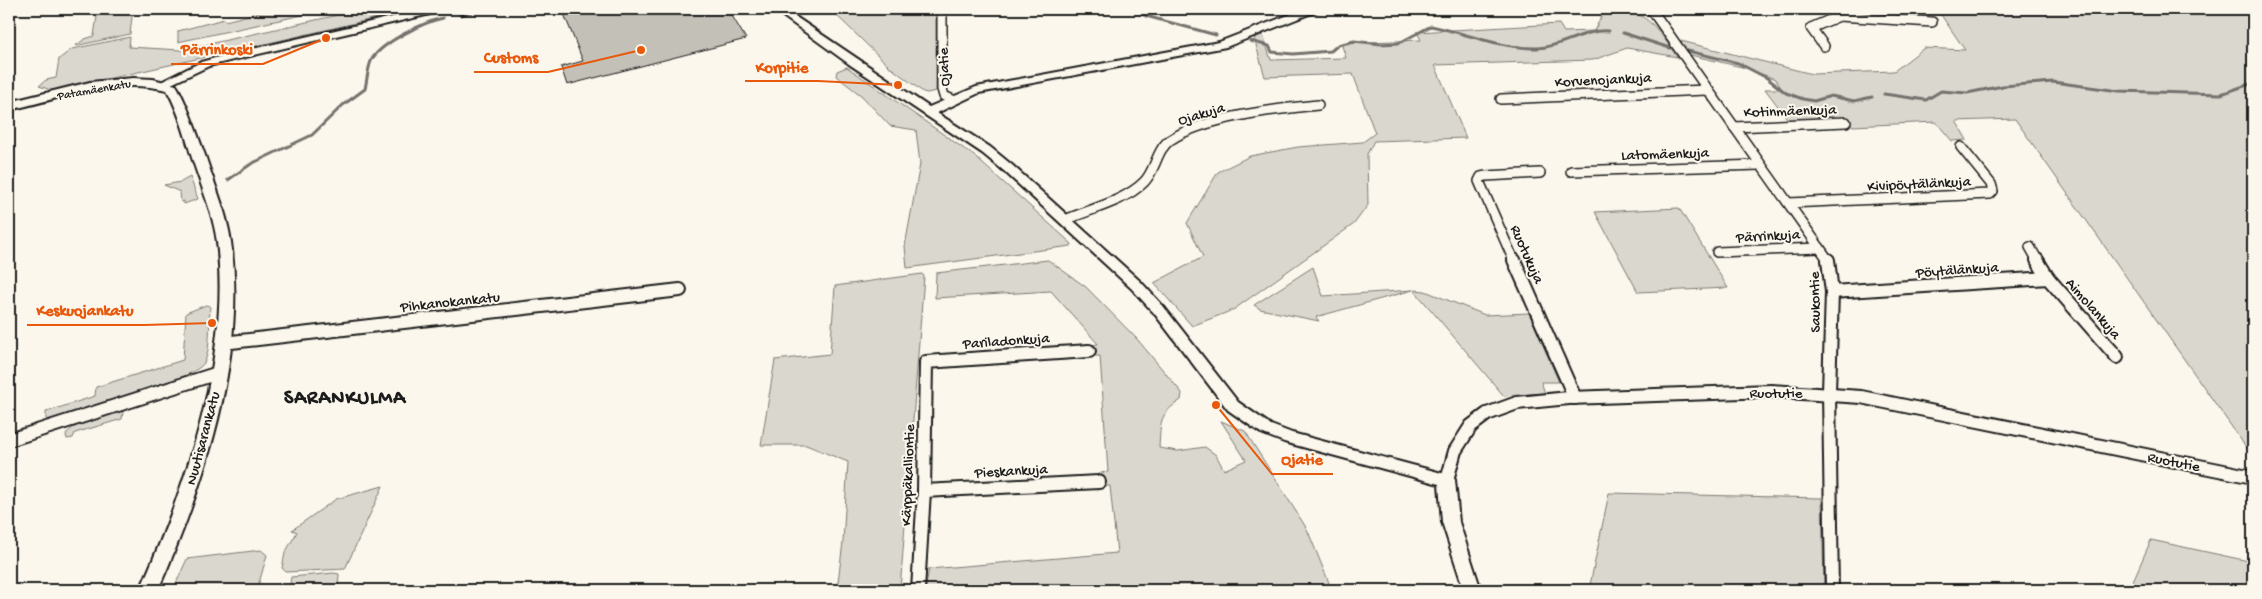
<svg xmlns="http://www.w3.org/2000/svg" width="2262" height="599" viewBox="0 0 2262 599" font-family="'Gochi Hand',sans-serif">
<rect width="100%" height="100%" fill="#fbf7ec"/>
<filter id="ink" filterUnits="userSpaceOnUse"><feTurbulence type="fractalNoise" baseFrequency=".02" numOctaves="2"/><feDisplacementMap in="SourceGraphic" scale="10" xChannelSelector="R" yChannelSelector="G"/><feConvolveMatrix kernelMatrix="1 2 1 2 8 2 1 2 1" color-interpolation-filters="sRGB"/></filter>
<g filter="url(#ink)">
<g fill="#dad7ce" stroke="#7b7a75">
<polygon points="98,9 133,9 130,34 75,46 85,39 94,36"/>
<polygon points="274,9 330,9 178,42 178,31 224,19 225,21"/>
<polygon points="365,9 375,9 377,18 217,55 191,48"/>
<polygon points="830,9 936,9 936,91 927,93 923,92 890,67"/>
<path d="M 1605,9 C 1647,9 1655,25 1677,57 L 1627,48 L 1593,60 L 1435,65 L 1466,138 L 1374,141 L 1367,154 L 1368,205 L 1354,224 L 1233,310 L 1192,326 L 1154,283 L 1203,257 L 1187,223 L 1218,172 L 1250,156 L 1298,147 L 1363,142 L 1375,133 L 1353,74 L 1265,77 L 1254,38 L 1263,35 L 1271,60 L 1346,58 L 1341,43 L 1421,40 L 1417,32 L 1559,24 L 1564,32 L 1594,31 Z"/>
<polygon points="1937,9 2253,9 2253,457 2015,119 1956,121 1967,140 1952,141 1936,122 1853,126 1844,119 1789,121 1765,89 1782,89 1775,79 1746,68 1690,55 1677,40 1812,74 1894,71 1924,48 1965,50"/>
<polygon points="130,37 129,47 181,50 204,54 205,57 54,91 39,86 46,80 56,78 59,59 72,49"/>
<polygon points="847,67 973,155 1072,244 1071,246 907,268 905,246 920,164 916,130 890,126 862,96 836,76 837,71"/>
<polygon points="190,177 198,199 184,204 184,201 181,202 180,192 164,185 181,182"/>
<polygon points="1679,208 1728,288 1638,292 1595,212"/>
<path d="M 1048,260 L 1086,287 L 1137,339 L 1182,393 L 1181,400 C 1158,415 1161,422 1159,448 L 1178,451 L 1205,447 L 1216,455 L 1224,470 L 1246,460 L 1221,421 L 1245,431 L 1307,529 L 1332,590 L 925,590 L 929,569 L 1117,553 L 1110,486 L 1100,486 L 1100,473 L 1108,472 L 1100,356 L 1092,356 L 1091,345 L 1098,344 L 1051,291 L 935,298 L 936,273 Z"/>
<polygon points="1313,267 1323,296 1413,290 1316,317 1319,321 1260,309 1254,305"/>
<polygon points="922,274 924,276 900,590 837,590 843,542 848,462 806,445 761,445 775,360 830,354 835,286"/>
<polygon points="1414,290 1425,291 1485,315 1529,313 1559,382 1541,382 1545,393 1504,396"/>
<path d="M 206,305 L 210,306 C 209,321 211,351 204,363 C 193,381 75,412 50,420 L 46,419 L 46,412 L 95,396 L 96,387 L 183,360 L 186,313 Z"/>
<path d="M 123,411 L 122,419 L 75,433 L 73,438 L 67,439 L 66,435 C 72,422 109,415 123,411 Z"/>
<polygon points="383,486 345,569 286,572 282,568 285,553 297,532 292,530 336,499"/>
<polygon points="1609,493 1822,498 1824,590 1589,590"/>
<polygon points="2151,540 2253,562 2253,590 2129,590"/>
<polygon points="261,550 267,555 257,590 173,590 187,559"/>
<polygon points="334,573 339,574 338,590 289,590 291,577"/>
</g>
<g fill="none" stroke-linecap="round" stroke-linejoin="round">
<g stroke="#74726e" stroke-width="3">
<polyline points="1130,9 1146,16 1216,35"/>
<polyline points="460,15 484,9"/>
<polyline points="1623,33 1670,48"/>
<path d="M 1250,41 L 1269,46 L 1272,52 L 1293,54 L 1331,51 L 1338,45 L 1354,41 L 1381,44 L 1399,43 L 1431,26 C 1466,33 1502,49 1538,48 C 1563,47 1583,29 1609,31"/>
<polyline points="1688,51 1738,63 1767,78 1786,93 1803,99 1814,101 1831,96 1854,101 1872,97"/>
<polyline points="1884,94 1926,100 1941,91 1967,93 2003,86 2053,82 2119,91 2221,94 2253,83"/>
<path d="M 228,180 L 251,164 L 312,135 L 343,105 L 365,89 C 367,80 368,66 372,59 C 383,42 424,22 443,18"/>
</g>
</g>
<polygon fill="#c3c0b8" stroke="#1c1c1c" points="562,9 728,9 746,39 567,85 561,67 583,61"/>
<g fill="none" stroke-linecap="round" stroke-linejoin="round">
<g stroke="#1c1c1c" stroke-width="12">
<g id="minor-far1">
<polyline points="942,9 942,89 944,96 953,100"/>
<polyline points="1651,9 1829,261"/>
<polyline points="1833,9 1839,16 1932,22"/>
<polyline points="1824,46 1811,28 1839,16"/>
<polyline points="1501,99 1706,90"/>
<polyline points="1734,127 1846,122"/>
<polyline points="1571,171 1760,165"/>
<polyline points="1789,203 1990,194 1993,191 1991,184 1961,147"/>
<path d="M 1065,220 C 1090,209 1124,202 1144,182 C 1156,170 1156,150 1170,140 C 1204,117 1277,109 1318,105"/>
<polyline points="2030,247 2038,261"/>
<polyline points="1717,252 1820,248"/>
<polyline points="1514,261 1479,181 1481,177 1486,176 1540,173"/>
</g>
</g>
<g stroke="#1c1c1c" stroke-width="16">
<g id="minor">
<polyline points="1514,260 1575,398"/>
<polyline points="1828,260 1832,292 1829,392 1832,590"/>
<polyline points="2048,278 2117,357"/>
<polyline points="1832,292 2048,278 2037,260"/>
<polyline points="223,343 680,290"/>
<polyline points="9,440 218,373"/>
<polyline points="1447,480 1455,451 1471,426 1487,414 1517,403 1569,398 1771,391 1861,397 2253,477"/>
<polyline points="924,491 1099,482"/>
<polyline points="918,590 924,491 926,362 1089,351"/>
</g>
</g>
<g stroke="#1c1c1c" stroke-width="4">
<g id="tertiary">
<polygon points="427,9 444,9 439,12 229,61 209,66 167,86 163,87 157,84 201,62 222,56"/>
<polygon points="773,9 784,9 929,107 976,87 1219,42 1304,9 1318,9 1317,11 1226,47 979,93 937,113 990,147 1012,165 1141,282 1164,307 1238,402 1271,425 1292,433 1453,476 1455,480 1459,522 1481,590 1464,590 1442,522 1439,484 1284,442 1261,433 1228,410 1154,313 1131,288 1004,171 982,153 849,64"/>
</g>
</g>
<g stroke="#1c1c1c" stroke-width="4">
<path id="secondary" d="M 133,78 L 153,79 L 176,85 L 178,88 C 190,111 197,134 206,158 C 215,186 227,213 231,242 C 247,358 204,486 158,590 L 140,590 C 186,485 231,358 217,242 C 213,213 201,186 192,158 C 185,135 179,112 167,90 C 113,77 61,99 9,110 L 9,102 L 90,82 Z"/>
</g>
<use href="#minor-far1" stroke="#fbf7ec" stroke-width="9"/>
<use href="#minor" stroke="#fbf7ec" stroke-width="12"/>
<use href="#tertiary" fill="#fbf7ec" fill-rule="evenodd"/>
<use href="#secondary" fill="#fbf7ec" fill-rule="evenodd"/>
</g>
</g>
<g text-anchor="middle" stroke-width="4" stroke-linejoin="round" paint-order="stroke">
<g font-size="12" fill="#1c1c1c" stroke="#fbf7ec">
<text transform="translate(94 89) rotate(-10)" y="4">Patamäenkatu</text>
</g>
<g font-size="15" fill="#1c1c1c" stroke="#fbf7ec">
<text transform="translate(943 67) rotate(-92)" y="5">Ojatie</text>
<text transform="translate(1603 79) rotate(-3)" y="5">Korvenojankuja</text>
<text transform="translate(1790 110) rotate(-2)" y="5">Kotinmäenkuja</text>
<text transform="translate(1201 113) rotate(-17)" y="5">Ojakuja</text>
<text transform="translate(1665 153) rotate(-2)" y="5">Latomäenkuja</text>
<text transform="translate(1919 183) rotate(-3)" y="5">Kivipöytälänkuja</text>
<text transform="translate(1768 235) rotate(-3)" y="5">Pärrinkuja</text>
<text transform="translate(1528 254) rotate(66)" y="5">Ruotukuja</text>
<text transform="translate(1957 269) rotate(-4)" y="5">Pöytälänkuja</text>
<text transform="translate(450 301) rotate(-6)" y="5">Pihkanokankatu</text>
<text transform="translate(1814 302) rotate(-91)" y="5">Saukontie</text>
<text transform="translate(2094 308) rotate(49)" y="5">Aimolankuja</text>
<text transform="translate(1006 340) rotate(-4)" y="5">Pariladonkuja</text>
<text x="1776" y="397">Ruotutie</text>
<text transform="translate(202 438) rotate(-75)" y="5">Nuutisarankatu</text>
<text transform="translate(2174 461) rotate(11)" y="5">Ruotutie</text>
<text transform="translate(1011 470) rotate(-3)" y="5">Pieskankuja</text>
<text transform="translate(907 475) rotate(-88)" y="5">Kärppäkalliontie</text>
</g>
<g font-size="20" font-weight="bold" letter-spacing="1" fill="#1c1c1c" stroke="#fbf7ec">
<text x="345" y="403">SARANKULMA</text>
</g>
</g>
<path fill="none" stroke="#e8590c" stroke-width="2" d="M326 38L263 64H171M641 50L548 72H474M898 85L818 81H745M212 323L144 325H27M1216 405L1272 474H1333"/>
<g fill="#e8590c" stroke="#fbf7ec" stroke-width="2">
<circle cx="326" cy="38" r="5"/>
<circle cx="641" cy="50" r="5"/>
<circle cx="898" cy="85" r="5"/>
<circle cx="212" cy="323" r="5"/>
<circle cx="1216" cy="405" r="5"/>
</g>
<g font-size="16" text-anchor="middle" font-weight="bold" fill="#e8590c" stroke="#fbf7ec" stroke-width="4" stroke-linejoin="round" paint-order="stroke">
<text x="217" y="54">Pärrinkoski</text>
<text x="511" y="62">Customs</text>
<text x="782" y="72">Korpitie</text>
<text x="85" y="315">Keskuojankatu</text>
<text x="1302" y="464">Ojatie</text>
</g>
<rect width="2262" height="599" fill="none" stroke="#fbf7ec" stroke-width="30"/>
<rect x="15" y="15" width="2232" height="569" fill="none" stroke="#1c1c1c" stroke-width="2" filter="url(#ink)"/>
</svg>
